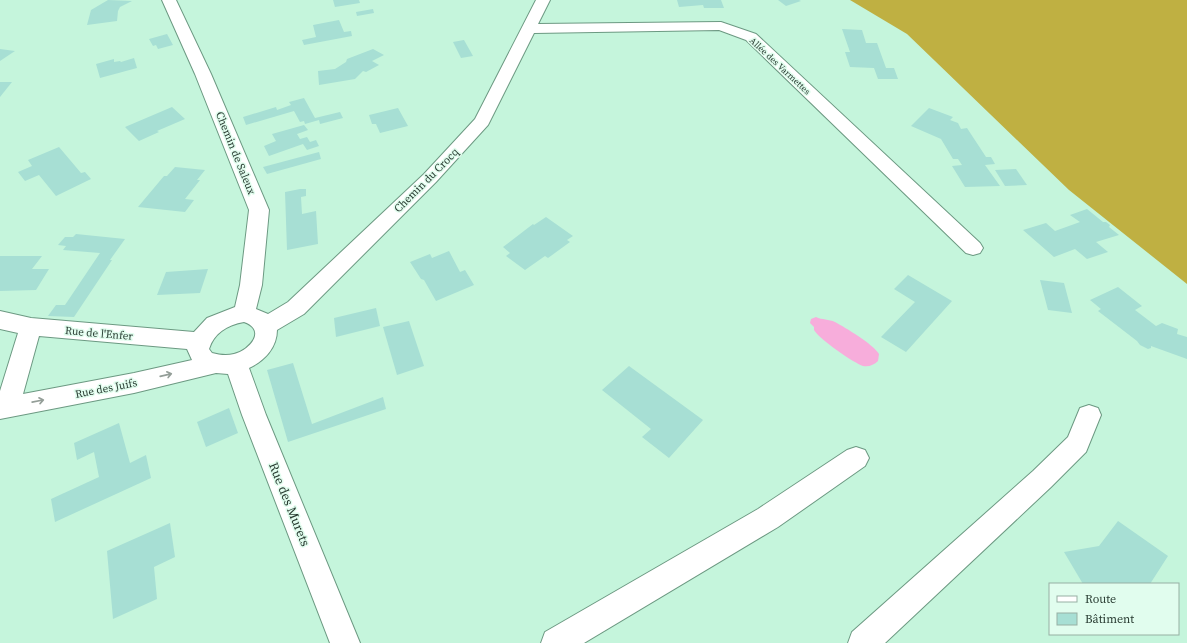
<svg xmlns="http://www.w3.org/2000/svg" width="1187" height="643" viewBox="0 0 1187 643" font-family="'Source Serif 4',serif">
<rect width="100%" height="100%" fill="#c5f5dc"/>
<polygon fill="#bfb042" points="850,0 1187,0 1187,284 1069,190 907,34"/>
<path fill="#f7addb" d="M 816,317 C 822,320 829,319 835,322 C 846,328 873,344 879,354 L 878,361 C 874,365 869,367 863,366 C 854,363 819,339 814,330 L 814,327 L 810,323 L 811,319 Z"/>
<g fill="#a7dfd4">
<polygon points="108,0 132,1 120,7 118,11 117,21 87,25 91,10"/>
<polygon points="333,0 359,0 360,3 335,7"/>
<polygon points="677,0 721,0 724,8 704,8 703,5 679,7"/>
<polygon points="778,0 799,0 801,1 786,6"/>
<polygon points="373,9 374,13 357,16 356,12"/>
<polygon points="339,20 344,32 351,31 352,36 304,45 302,40 316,37 313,25"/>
<polygon points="842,29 862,30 866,43 877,43 886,68 894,68 898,79 878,79 874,68 850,67 845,52 850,52"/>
<polygon points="167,34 173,45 158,49 156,45 153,46 149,39"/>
<polygon points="464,40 473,56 461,58 453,42"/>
<polygon points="0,49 15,51 0,61"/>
<polygon points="373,49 384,55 372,61 379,65 366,72 363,71 355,79 319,85 318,71 335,69 346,62 347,59"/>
<polygon points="134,58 137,68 100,78 96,64 114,59 114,62 120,61 121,62"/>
<polygon points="0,82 12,82 0,97"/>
<polygon points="304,98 315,118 340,112 343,118 320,124 319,120 305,124 304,121 300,122 294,111 246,125 243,117 276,107 277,110 291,105 289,102"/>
<polygon points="172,107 185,119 157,131 159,132 139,141 125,127"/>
<polygon points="398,108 408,126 380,133 376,124 372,124 369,115"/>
<polygon points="929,108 953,117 950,120 958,123 961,129 967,128 986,157 991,157 995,164 985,165 1000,186 965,187 952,166 962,165 958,159 953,159 941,139 911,126"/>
<polygon points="304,125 308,130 297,134 300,139 307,137 310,142 316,140 319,146 307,150 303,144 269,156 264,146 276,141 272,134"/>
<polygon points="59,147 81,173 85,172 91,179 56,196 39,175 25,181 18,172 32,166 28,160"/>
<polygon points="319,152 321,159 267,174 263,167"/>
<polygon points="175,167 205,170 197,180 200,180 185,199 194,200 185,212 138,207 164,176 167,176"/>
<polygon points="1016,169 1027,185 1005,186 995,170"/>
<polygon points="300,189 306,189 306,196 301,197 302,214 316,211 318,244 287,250 285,192"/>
<polygon points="1087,209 1103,222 1106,222 1110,225 1109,227 1119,235 1096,242 1108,252 1087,259 1075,249 1054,257 1023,230 1046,223 1055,231 1080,222 1070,215"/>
<polygon points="546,217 573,236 567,240 570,242 548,258 545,256 525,270 506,256 510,253 503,247 533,224 534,225"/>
<polygon points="76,234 125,239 110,260 112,260 74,317 48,316 56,305 65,305 100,253 63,250 66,246 58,245 65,237 73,237"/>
<polygon points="449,251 460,272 465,270 474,285 436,301 424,280 421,279 410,262 430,254 432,258"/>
<polygon points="0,256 42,256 32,269 49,269 36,290 0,291"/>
<polygon points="208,269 200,293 157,295 166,272"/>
<polygon points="908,275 952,301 906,352 881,337 915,302 894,289"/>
<polygon points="1040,280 1064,283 1072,313 1048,310"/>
<polygon points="1118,287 1142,306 1135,310 1156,326 1162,323 1178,329 1177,334 1187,337 1187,359 1151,346 1151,348 1148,349 1140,345 1137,341 1098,311 1101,309 1090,300"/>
<polygon points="376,308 380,326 336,337 334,318"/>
<polygon points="409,321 424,366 397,375 383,327"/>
<polygon points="293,363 312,424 383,397 386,409 288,442 267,370"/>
<polygon points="629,366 703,420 669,458 642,437 651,429 602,390"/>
<polygon points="229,408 238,433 206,447 197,422"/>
<polygon points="119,423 130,463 146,455 151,478 55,522 51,499 99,477 94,452 77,460 74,443"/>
<polygon points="1118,521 1168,556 1150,584 1083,584 1064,552 1099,546"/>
<polygon points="170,523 175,557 154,567 157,599 113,619 107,551"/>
</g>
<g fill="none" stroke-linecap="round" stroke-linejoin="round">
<g stroke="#6c9982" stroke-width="2">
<g id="minor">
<path d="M 162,0 L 176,0 L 211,74 L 269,210 L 262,285 L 256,309 L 268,314 L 288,302 L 424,174 L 475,119 L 536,0 L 550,0 L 538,24 L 721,22 L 756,34 L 980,243 L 983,248 L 980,253 L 973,255 L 966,253 L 746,40 L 719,30 L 534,33 L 488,125 L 436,182 L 304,314 L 277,330 C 277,348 264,361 249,368 L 266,415 L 360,643 L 330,643 L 242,415 L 228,374 L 216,373 L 134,393 L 0,419 L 0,391 L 18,333 L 0,329 L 0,311 L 31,318 L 194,332 L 207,318 L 235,307 L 240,285 L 249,210 L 195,74 ZM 244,322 C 267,330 250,350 234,354 C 227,356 219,355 212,353 L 209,349 C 214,333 227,325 244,322 ZM 39,336 L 187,349 L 192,360 L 134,373 L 23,394 Z"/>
<polygon points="1089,405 1098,408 1101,415 1086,452 1051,487 885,643 848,643 852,632 1033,471 1068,437 1080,408"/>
<polygon points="856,447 865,450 869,458 865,466 778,527 584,643 541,643 545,632 758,509 847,450"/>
</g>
</g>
<use href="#minor" fill="#fff" fill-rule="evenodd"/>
</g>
<defs><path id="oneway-shaft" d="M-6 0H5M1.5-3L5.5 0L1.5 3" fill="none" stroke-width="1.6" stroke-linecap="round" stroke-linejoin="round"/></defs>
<g stroke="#949e98">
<use href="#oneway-shaft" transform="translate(166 375) rotate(-13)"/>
<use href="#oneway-shaft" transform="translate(38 401) rotate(-11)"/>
</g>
<g text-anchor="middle" stroke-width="3" stroke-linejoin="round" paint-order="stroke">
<g font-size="9" fill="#293c32" stroke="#e1fdee">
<text transform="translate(780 66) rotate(43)" y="3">Allée des Varmettes</text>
</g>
<g font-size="11" fill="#293c32" stroke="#e1fdee">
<text transform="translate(236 153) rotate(68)" y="4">Chemin de Saleux</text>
<text transform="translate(426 180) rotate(-45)" y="4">Chemin du Crocq</text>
<text transform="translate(99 333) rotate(5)" y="4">Rue de l'Enfer</text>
<text transform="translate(106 388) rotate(-11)" y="4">Rue des Juifs</text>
</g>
<g font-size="13" fill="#293c32" stroke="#e1fdee">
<text transform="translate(290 504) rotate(68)" y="5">Rue des Murets</text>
</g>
</g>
<rect x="1049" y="583" width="130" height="52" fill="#e1fdee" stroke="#97b0a3"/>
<rect x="1057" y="596" width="20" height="6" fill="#ffffff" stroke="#97b0a3"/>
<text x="1085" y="603" font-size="12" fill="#293c32">Route</text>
<rect x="1057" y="613" width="20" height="12" fill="#a7dfd4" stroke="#97b0a3"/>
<text x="1085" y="623" font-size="12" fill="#293c32">Bâtiment</text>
</svg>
